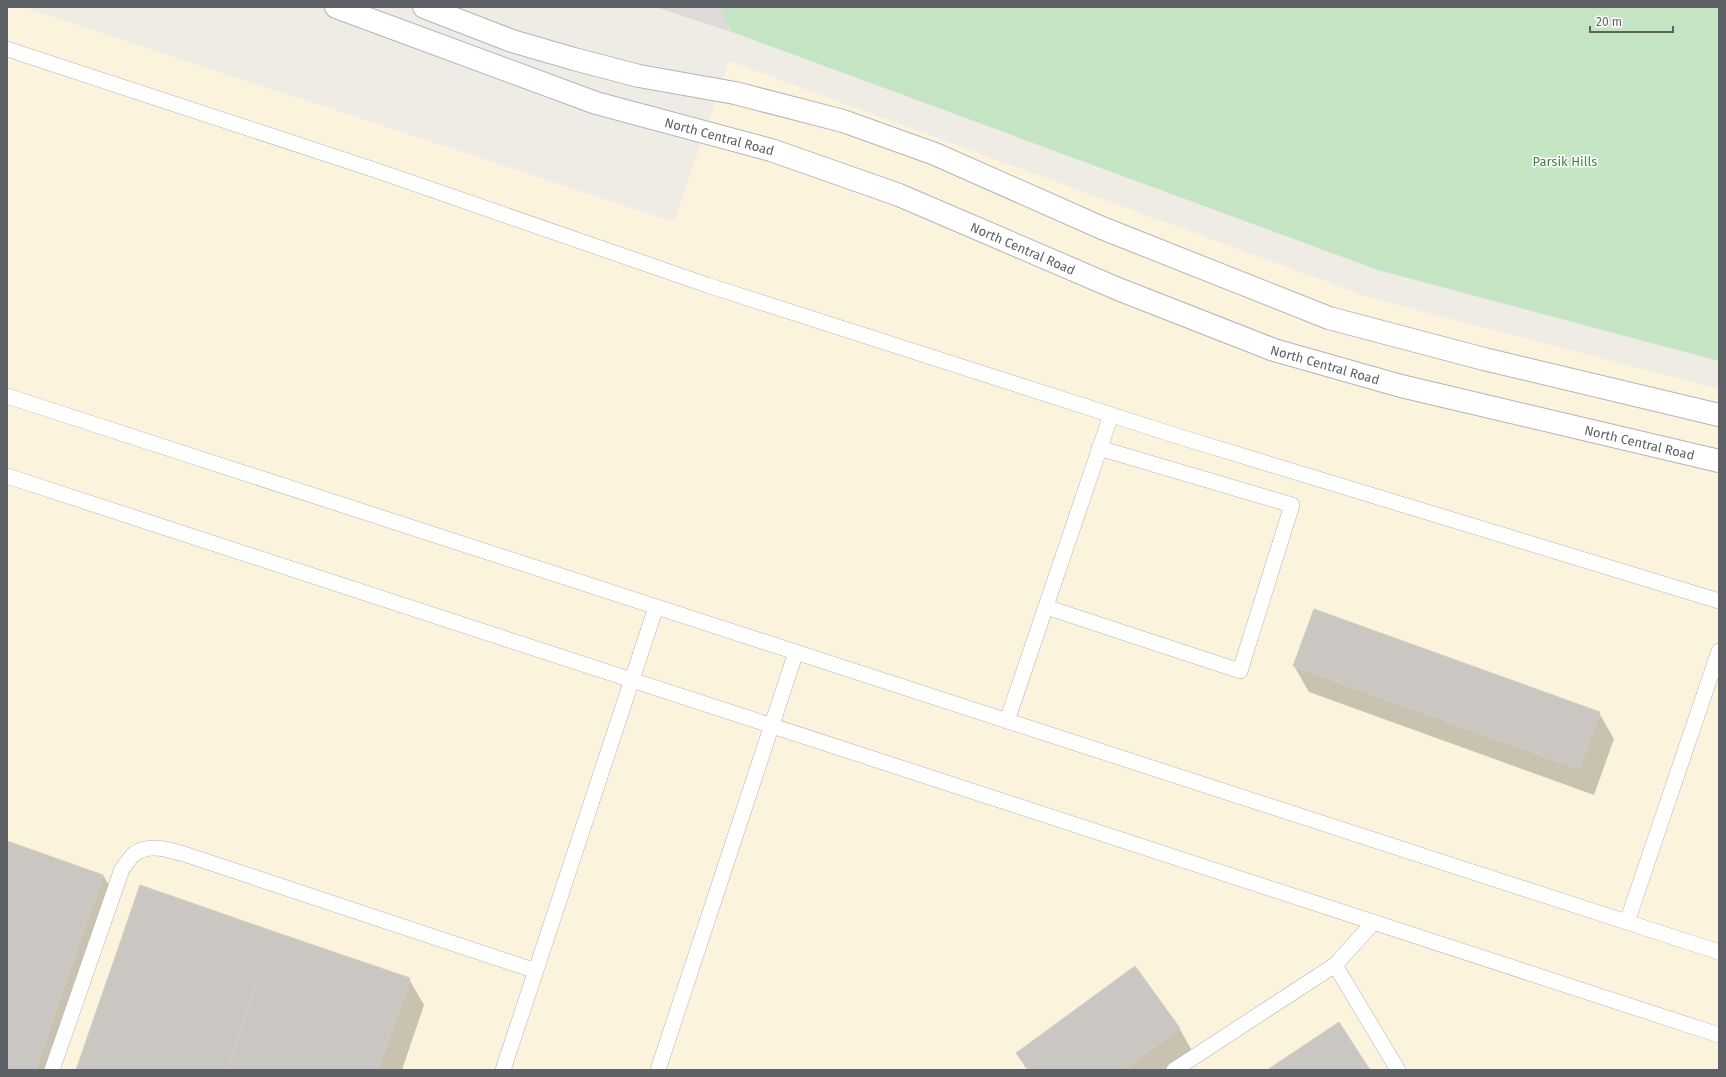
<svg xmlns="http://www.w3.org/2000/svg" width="1726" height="1077" viewBox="0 0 1726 1077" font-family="'Fira Sans',sans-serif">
<rect width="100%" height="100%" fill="#eeece5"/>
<polygon fill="#fcf3dc" points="7,7 23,7 674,222 729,61 1371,298 1719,389 1719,1070 7,1070"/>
<polygon fill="#dddbd7" points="655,7 720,7 732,32"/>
<polygon fill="#c4e4c3" points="720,7 1719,7 1719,361 1378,270 732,32"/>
<g fill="#0003">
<polygon points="1294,666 1599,713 1614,739 1594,795 1309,692"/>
<polygon points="7,842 103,875 118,901 58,1070 7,1070"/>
<polygon points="409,979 424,1005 402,1070 77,1070"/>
<polygon points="1179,1028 1194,1054 1172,1070 1027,1070 1017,1053"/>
</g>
<g fill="#cac6c2" stroke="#d2cdc3">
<polygon points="1314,609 1600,712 1579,769 1293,666"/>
<polygon points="7,841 103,875 35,1070 7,1070"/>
<polygon points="140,885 275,932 227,1070 76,1070"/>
<polygon points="275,932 410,978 378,1070 227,1070"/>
<polygon points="1135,966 1180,1028 1123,1070 1028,1070 1016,1053"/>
<polygon points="1339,1022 1370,1070 1267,1070"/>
</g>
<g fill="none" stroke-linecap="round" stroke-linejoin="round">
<g stroke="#b2b5b9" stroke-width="16">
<g id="lane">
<polyline points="7,49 375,170 707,285 1174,435 1719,601"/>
<polyline points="7,396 1719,952"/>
<polyline points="7,476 1719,1035"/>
<polyline points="1046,607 1240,671 1292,505 1099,448"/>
<polyline points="1007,721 1111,415"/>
<polyline points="1627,922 1719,651"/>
<polyline points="1335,965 1398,1070"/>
<path d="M 52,1070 L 122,869 C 126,865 130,857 134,854 C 151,842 173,851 190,856 L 536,971"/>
<polyline points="503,1070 656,607"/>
<polyline points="658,1070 796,652"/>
<polyline points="1174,1070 1335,965 1373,923"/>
</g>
</g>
<g stroke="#b1b4b9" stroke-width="24">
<g id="secondary">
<path id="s1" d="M 336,7 L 596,103 L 771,150 L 899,195 L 1118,289 L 1274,350 L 1401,386 L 1719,461"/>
<polyline points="424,7 512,41 574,59 639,76 735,93 843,121 935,154 1102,228 1329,318 1484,359 1719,415"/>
</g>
</g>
<use href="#lane" stroke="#fff" stroke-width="15"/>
<use href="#secondary" stroke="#fff" stroke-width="22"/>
</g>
<g text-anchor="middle" stroke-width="3" stroke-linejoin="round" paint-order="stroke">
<g font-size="13" fill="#5d6064" stroke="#fff">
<text dy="5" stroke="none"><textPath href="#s1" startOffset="405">North Central Road</textPath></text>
<text dy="5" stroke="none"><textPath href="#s1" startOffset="729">North Central Road</textPath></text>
<text dy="5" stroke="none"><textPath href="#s1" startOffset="1053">North Central Road</textPath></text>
<text dy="5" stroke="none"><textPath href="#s1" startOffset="1377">North Central Road</textPath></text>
</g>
<g font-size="13" fill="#3b853c" stroke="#fff">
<text x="1565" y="166">Parsik Hills</text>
</g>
</g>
<rect width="1726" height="1077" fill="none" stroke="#5d6064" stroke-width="16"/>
<path d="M1590 26v6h83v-6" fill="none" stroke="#5d6064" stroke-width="2"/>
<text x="1596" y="26" font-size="12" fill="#5d6064" stroke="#ffffff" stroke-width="3" paint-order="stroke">20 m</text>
</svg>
